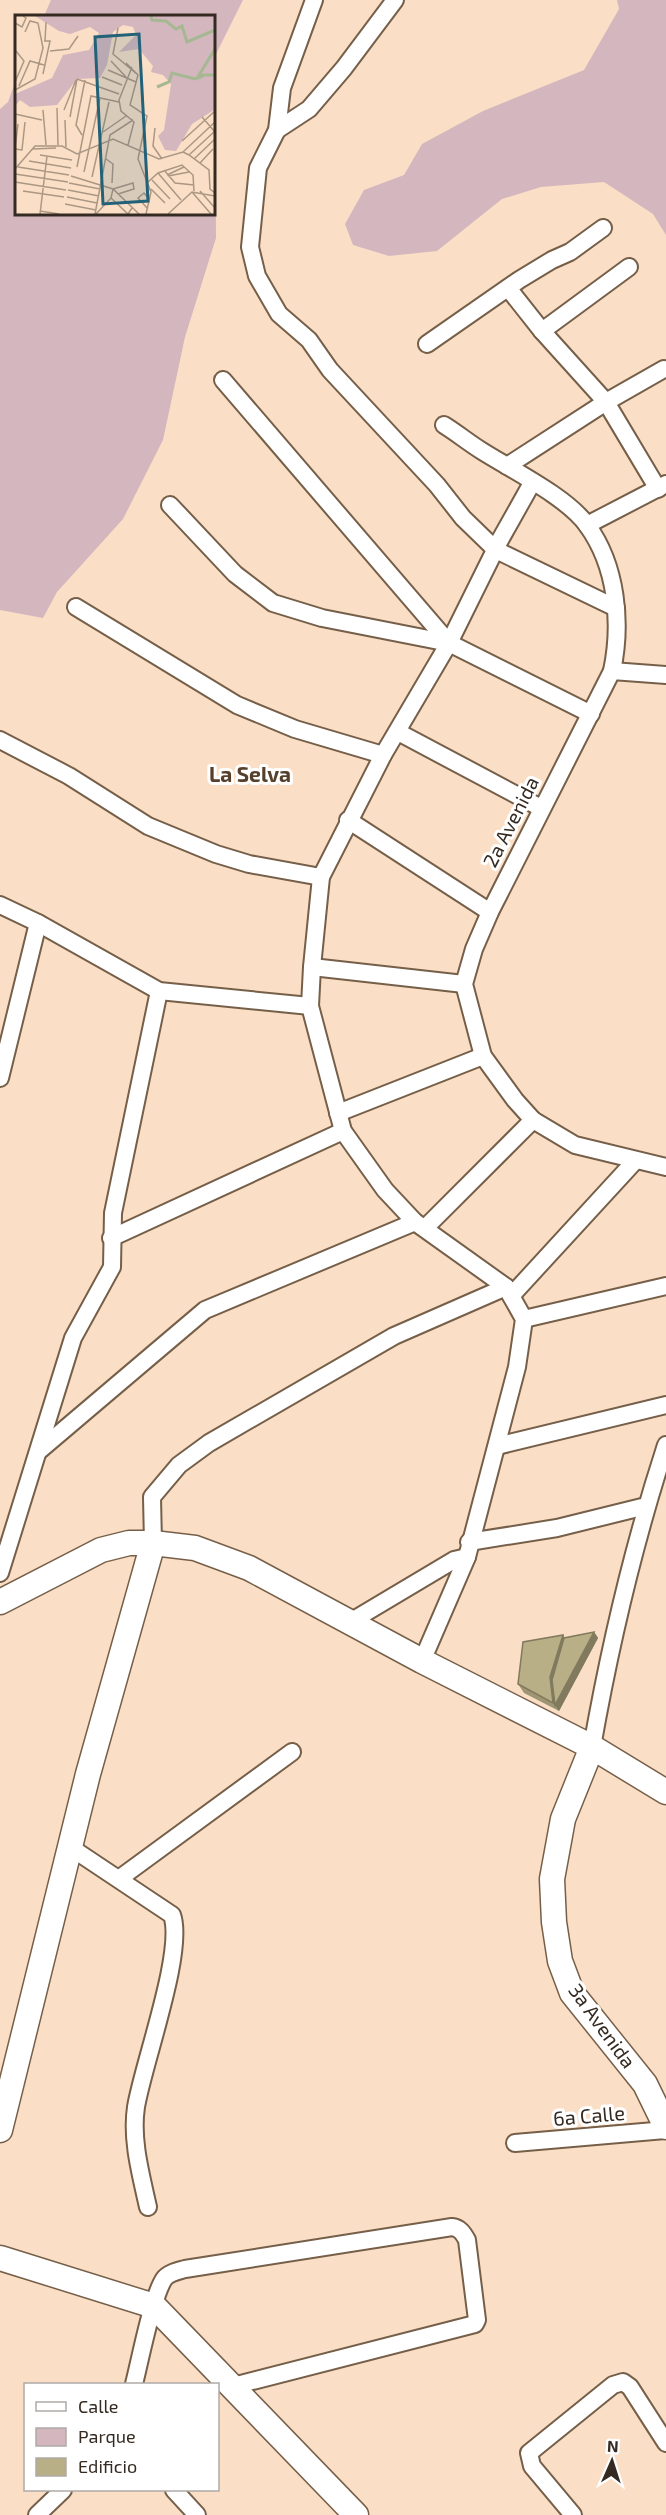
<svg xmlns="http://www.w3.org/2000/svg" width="666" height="2515" viewBox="0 0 666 2515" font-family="'Exo 2',sans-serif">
<rect width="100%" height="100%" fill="#fadfc6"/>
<g fill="#d4b7be">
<polygon points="51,0 243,0 215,56 216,238 185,337 163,440 123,519 57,592 43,618 0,610 0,109 8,102 16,80 16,213 213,213 213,16 44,16"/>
<polygon points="617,0 666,0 666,235 653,214 604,182 541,187 502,199 437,251 389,256 353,245 345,224 364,190 404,175 422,144 483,111 584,70 619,9"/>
</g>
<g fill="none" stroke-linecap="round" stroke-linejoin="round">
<g stroke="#765f49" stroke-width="20">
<g id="street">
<polyline points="314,0 282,88 277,130 258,168 250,247 257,276 279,314 309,340 330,370 437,485 463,518 496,550 616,608"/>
<polyline points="277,130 309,109 344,68 395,0"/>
<polyline points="508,288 542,331 606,402 658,489"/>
<polyline points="542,331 629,267"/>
<polyline points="427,344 519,280 552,260 570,252 603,228"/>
<polyline points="223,380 449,643"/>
<path d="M 444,425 C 457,433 469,443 482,451 C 512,470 567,497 587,525 C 617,566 622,623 612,671 L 490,912 L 474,949 L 464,984 L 483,1056 L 515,1100 L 533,1120 L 575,1145 L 666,1167"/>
<polyline points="507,466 606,402 664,369"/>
<polyline points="170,505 235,574 273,603 322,618 449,643 591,714"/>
<polyline points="587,525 666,484"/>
<polyline points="76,607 237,705 295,729 383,755"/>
<polyline points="612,671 666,675"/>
<polyline points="398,732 541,808"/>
<polyline points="0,740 69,776 148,826 216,854 249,864 321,877"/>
<polyline points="348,820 490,912"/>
<polyline points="0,905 38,923 159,991 310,1006"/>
<polyline points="312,967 464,984"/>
<polyline points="0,1078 38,923"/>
<polyline points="338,1113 483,1056"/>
<polyline points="425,1228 533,1120"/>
<polyline points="111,1238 343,1131"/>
<polyline points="511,1296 635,1161"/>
<polyline points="524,1319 666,1286"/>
<polyline points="497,1446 666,1405"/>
<polyline points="40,1450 205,1310 415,1222"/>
<polyline points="469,1542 557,1528 646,1506"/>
<polyline points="153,1543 152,1497 179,1465 209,1443 394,1336 506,1287"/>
<polyline points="0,1573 73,1338 112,1267 113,1213 159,991"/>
<polyline points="350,1622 454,1560 467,1557"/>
<polyline points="422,1661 467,1557 517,1367 524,1319 506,1287 415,1222 385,1190 343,1131 310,1006 312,967 321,877 383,755 449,643 500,540 532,483"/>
<path d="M 592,1747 C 610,1645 634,1543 666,1445"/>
<path d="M 70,1847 L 172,1915 C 185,1951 143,2064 136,2107 C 131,2140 141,2175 148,2207"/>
<polyline points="120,1878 292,1752"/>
<polyline points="515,2143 666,2130"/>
<path d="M 134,2384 C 140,2361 152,2297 164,2279 C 168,2273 178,2271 185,2269 L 452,2227 C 460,2228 463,2233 467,2240 L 477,2320 L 475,2324 L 233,2386"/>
<polyline points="174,2490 197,2515"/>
<polyline points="37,2515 63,2490"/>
<polyline points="573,2515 532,2466 529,2453 613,2385 623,2382 630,2387 666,2443"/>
</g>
</g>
<g stroke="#765f49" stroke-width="27">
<g id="secondary">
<polyline points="0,1602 101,1550 129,1543 153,1543 195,1548 249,1568 422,1661 592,1747 666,1792"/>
<polyline points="592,1747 563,1819 552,1879 554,1922 560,1961 572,1993 645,2084 666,2127"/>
<polyline points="0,2130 88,1774 153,1543"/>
<polyline points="0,2258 154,2306 356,2515"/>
</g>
</g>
<use href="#street" stroke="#fff" stroke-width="16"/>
<use href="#secondary" stroke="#fff" stroke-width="24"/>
</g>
<polygon fill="#9e9673" points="594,1632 598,1638 559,1711 524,1693 518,1684 564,1638"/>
<polygon fill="#817a5e" points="594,1632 598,1638 559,1711 553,1703 550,1677 563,1635 569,1644"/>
<g fill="#b8af86" stroke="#817a5e" stroke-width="1.5">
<polygon points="594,1632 555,1705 552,1680 564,1638"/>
<polygon points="563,1635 550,1677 553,1703 518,1684 523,1642"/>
</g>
<g text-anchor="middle" stroke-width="6" stroke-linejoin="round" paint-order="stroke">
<g font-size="20" fill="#342a21" stroke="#fff">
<text transform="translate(511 822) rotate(-63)" y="7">2a Avenida</text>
<text transform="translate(602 2026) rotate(54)" y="7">3a Avenida</text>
<text transform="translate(589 2116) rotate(-5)" y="7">6a Calle</text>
</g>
<g font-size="21" font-weight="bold" fill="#56402b" stroke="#fff">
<text x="250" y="782">La Selva</text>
</g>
</g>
<g transform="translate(15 15)">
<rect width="200" height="200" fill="#fadfc6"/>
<path d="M 20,1 L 199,1 L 199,95 L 177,109 L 161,136 L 150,135 L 143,121 L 149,115 L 156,69 L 148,60 L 136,57 L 138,51 L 124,34 L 104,37 L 121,20 L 118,12 L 108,10 L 98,17 L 92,50 L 85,63 L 62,64 L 42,90 L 15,92 L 5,85 L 1,90 L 0,79 L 37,63 L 48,40 L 74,35 L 84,18 L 75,12 L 55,19 L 44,16 Z" fill="#d4b7be"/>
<path fill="none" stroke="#a5b892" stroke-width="3" d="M 136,1 L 137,5 L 151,6 L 161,14 L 167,11 L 172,27 L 200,15M 200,34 L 184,60 L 200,60M 142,72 L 154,67 L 157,58 L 180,64 L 188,61"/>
<path fill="none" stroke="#ab9784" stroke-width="1.5" d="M 0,8 L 7,12 L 11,3 L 8,1M 103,13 L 98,39 L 123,60M 30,26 L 31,7M 35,36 L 54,34 L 63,21M 96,46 L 111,62M 111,48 L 123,60 L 115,90 L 132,101 L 123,144 L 136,177 L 131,199M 93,55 L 121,67M 28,59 L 35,26 L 29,26M 87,62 L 107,70M 62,64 L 104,79M 0,67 L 9,46 L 1,36M 4,71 L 15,46 L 29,50M 0,75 L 20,64 L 28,33 L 23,8 L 15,6 L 10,17M 42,93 L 43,130M 28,95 L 31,130M 49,95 L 61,65M 0,99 L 27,105M 55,102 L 62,64M 187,102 L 200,117M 50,105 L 51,132M 140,113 L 138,131 L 147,144M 88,117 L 111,101M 67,120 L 61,110 L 70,65M 167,126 L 200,96M 113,130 L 119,107 L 106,96 L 104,85 L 117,52M 0,133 L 3,109M 0,134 L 7,135 L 10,107M 18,134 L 41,133M 168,137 L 200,107M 25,140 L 57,145M 174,140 L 200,116M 91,144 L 98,149 L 97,168M 179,144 L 200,124M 14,146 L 56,153M 185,148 L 198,134M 3,152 L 54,160M 62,152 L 76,81 L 104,87M 0,154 L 20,131 L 47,131 L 62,139 L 98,124 L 144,144 L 168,137 L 174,140 L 194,155 L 195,174 L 200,178M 149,155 L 160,168 L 179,170M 69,157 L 85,83M 143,158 L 166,185M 0,159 L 53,167M 152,160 L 169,152M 56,161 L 98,174 L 124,199M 153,161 L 174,157M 77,162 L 94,87M 137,165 L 155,184M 0,167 L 51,175M 133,167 L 143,158 L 167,150 L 178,160 L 179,176M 54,168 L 85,174M 98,174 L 118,168 L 119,174 L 103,179M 136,174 L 150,188M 53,175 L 84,181M 8,176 L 49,182M 185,176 L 200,193M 177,177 L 196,199M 52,182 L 82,188M 96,183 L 113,199 L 117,193M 50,189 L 81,195M 133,194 L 123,183 L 129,178 L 135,185M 25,196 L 44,199M 25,199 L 32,141M 80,199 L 95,120 L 118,105M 81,199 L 96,183 L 98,174M 153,199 L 177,177 L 200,181"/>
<path fill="#226177" fill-opacity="0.15" stroke="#226177" stroke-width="3" d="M 124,19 L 133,186 L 88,189 L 80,22 Z"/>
<rect width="200" height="200" fill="none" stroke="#342a21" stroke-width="3"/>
</g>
<rect x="24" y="2383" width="195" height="108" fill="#ffffff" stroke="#aeaaa6" stroke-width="1.5"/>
<rect x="36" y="2402" width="30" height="9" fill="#ffffff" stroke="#aeaaa6" stroke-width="1.5"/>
<text x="78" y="2413" font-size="18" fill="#342a21">Calle</text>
<rect x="36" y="2428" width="30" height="18" fill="#d4b7be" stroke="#aeaaa6" stroke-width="1.5"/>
<text x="78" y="2443" font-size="18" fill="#342a21">Parque</text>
<rect x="36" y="2458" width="30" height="18" fill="#b8af86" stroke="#aeaaa6" stroke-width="1.5"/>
<text x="78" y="2473" font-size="18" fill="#342a21">Edificio</text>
<g transform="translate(612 2461) rotate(3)" stroke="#ffffff" stroke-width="4.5" paint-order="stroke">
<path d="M0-4.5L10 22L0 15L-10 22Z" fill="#342a21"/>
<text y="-9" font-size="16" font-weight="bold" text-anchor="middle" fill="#342a21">N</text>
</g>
</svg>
